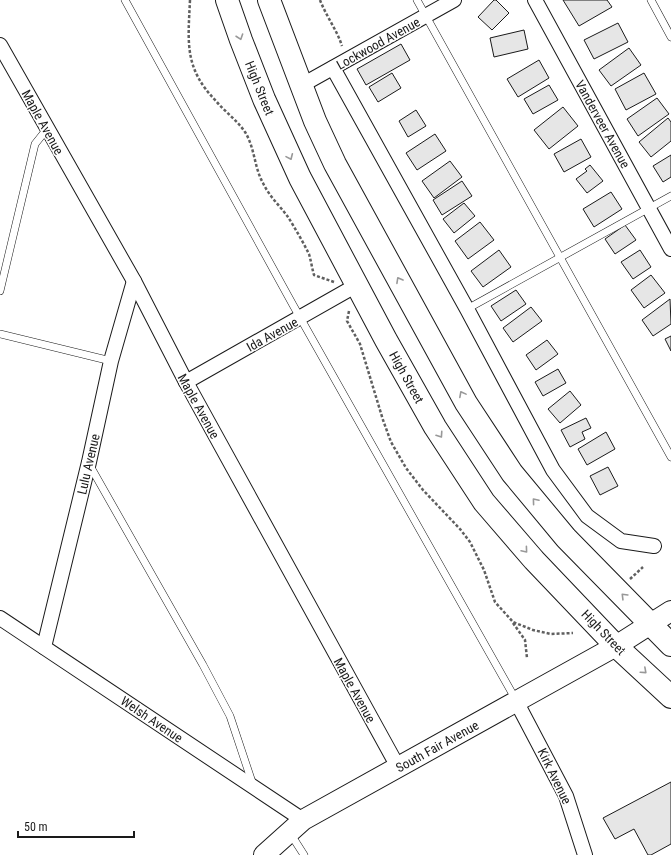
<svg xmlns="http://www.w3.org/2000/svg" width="671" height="855" viewBox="0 0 671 855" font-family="'Roboto Condensed',sans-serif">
<rect width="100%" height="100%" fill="#fff"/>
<g fill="#e6e6e6" stroke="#1a1a1a">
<polygon points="494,0 496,0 509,13 492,30 478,17"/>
<polygon points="563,0 607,0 612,7 579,26"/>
<polygon points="618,23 628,42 594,59 584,40"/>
<polygon points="524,30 528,49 494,57 490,38"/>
<polygon points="401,44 410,60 366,85 357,69"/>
<polygon points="629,48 641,65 611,86 599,70"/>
<polygon points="539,60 549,78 518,97 507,79"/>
<polygon points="392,73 401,88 378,102 369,87"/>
<polygon points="644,73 656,94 626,110 615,89"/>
<polygon points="549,85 558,100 533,114 524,99"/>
<polygon points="657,98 669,114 638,136 627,119"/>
<polygon points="563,107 578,126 549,149 534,130"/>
<polygon points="416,110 426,126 408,137 399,121"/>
<polygon points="668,118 671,122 671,141 651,157 639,142"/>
<polygon points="435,134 446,151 417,170 406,153"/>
<polygon points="581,139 591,157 564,172 554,154"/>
<polygon points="671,155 671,177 663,182 653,166"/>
<polygon points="450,161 462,177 434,198 422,181"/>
<polygon points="590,165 603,181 587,193 576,179 587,171 585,169"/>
<polygon points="462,181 472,196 442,215 433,200"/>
<polygon points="611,192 622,209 594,227 583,209"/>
<polygon points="464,203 475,216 454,233 443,219"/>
<polygon points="480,222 494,240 468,259 455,241"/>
<polygon points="625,225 636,240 615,254 605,239"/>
<polygon points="499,250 511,267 483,287 471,271"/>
<polygon points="640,250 651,267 633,279 621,262"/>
<polygon points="651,275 665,293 644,308 631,290"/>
<polygon points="516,290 526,304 501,321 491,306"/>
<polygon points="670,299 671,324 653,336 642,320"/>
<polygon points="531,307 542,321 513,342 503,328"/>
<polygon points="671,336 671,351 665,339"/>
<polygon points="547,340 558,354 536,370 526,355"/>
<polygon points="558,369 566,383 543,396 535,382"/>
<polygon points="570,391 581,405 560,423 548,409"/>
<polygon points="586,418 591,428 582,432 585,439 570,447 561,430"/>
<polygon points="606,432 615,449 587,465 578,449"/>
<polygon points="608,467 618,486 600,495 590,476"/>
<polygon points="671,782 671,844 651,855 648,855 634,829 615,839 603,818"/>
</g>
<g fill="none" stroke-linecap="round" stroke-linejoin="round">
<g stroke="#1a1a1a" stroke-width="8">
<g id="lane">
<polyline points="125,0 293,305 516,700"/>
<polyline points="417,0 671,457"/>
<polyline points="651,0 671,37"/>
<polyline points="0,291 35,144 47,129"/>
<polyline points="467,309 671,196"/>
<polyline points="0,334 111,361"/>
<polyline points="89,464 203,665 230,716 253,785"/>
<polyline points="290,833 304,855"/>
</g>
</g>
<g stroke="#1a1a1a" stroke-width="16">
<g id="street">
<polyline points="535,0 671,249"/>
<polyline points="0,45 134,281 186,382 398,767"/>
<polyline points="333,68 467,309 553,470 587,516 621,541 654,546"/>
<polyline points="302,85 454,0"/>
<polyline points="186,382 357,285"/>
<polyline points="0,618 303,820"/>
<polyline points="44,647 89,462 111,361 134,281"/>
<polyline points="516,701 566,796 585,855"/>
</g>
</g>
<g stroke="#1a1a1a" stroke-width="22">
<polyline id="secondary" points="264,855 303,820 616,646 671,611"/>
</g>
<g stroke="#1a1a1a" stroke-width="24">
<g id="highway">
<polyline points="227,0 241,40 264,99 300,178 386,340 435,427 484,502 534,560 616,646 671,697"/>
<polyline points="269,0 315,121 335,164 466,403 512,473 566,538 671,645"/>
</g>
</g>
<g stroke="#5f5f5f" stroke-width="2.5" stroke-dasharray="3 2" stroke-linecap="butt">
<path d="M 190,0 C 188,43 184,68 216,101 C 225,112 237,120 245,132 C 255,148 254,167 263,183 C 269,196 280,206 288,217 C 295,228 303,242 309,254 C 311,261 312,268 314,275 L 334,282"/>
<path d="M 320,0 C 326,16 337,30 342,46"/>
<polyline points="349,311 347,321 360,344 383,420 391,442 406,468 423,490 460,529 470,542 484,570 495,602 513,622 533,630 551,634 573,633"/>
<polyline points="630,579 643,567"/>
<polyline points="513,623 525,640 527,658"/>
</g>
<use href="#lane" stroke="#fff" stroke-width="7"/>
<use href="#street" stroke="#fff" stroke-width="14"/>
<use href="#secondary" stroke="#fff" stroke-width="20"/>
<use href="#highway" stroke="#fff" stroke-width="22"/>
</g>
<defs><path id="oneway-chevron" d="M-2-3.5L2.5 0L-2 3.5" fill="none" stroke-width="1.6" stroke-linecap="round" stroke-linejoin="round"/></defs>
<g stroke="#989898">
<use href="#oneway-chevron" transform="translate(240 37) rotate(71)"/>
<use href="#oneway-chevron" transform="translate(290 157) rotate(66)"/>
<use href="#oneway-chevron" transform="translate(399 280) rotate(-119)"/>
<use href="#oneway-chevron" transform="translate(462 394) rotate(-118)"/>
<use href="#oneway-chevron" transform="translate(440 435) rotate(56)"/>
<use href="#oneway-chevron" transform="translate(535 501) rotate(-130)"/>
<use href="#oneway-chevron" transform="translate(525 550) rotate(50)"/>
<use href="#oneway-chevron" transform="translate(624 596) rotate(-135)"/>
<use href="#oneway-chevron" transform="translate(644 671) rotate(42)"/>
</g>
<g text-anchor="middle" stroke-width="3" stroke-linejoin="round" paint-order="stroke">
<g font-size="13" fill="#1a1a1a" stroke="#fff">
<text transform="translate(378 43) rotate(-29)" y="5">Lockwood Avenue</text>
<text transform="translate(260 88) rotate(68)" y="5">High Street</text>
<text transform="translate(43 122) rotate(61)" y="5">Maple Avenue</text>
<text transform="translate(603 124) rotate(61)" y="5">Vanderveer Avenue</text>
<text transform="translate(272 334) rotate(-29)" y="5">Ida Avenue</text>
<text transform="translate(407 377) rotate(61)" y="5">High Street</text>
<text transform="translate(199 406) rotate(61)" y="5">Maple Avenue</text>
<text transform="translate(88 464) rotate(-77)" y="5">Lulu Avenue</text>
<text transform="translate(604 632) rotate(46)" y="5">High Street</text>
<text transform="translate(355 690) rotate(61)" y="5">Maple Avenue</text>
<text transform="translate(152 719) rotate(34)" y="5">Welsh Avenue</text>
<text transform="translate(437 746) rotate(-29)" y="5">South Fair Avenue</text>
<text transform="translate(555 776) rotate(64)" y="5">Kirk Avenue</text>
</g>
</g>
<path d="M18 831v6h116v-6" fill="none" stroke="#1a1a1a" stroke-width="2"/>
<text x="24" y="831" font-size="12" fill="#1a1a1a" stroke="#ffffff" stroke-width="3" paint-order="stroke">50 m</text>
</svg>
